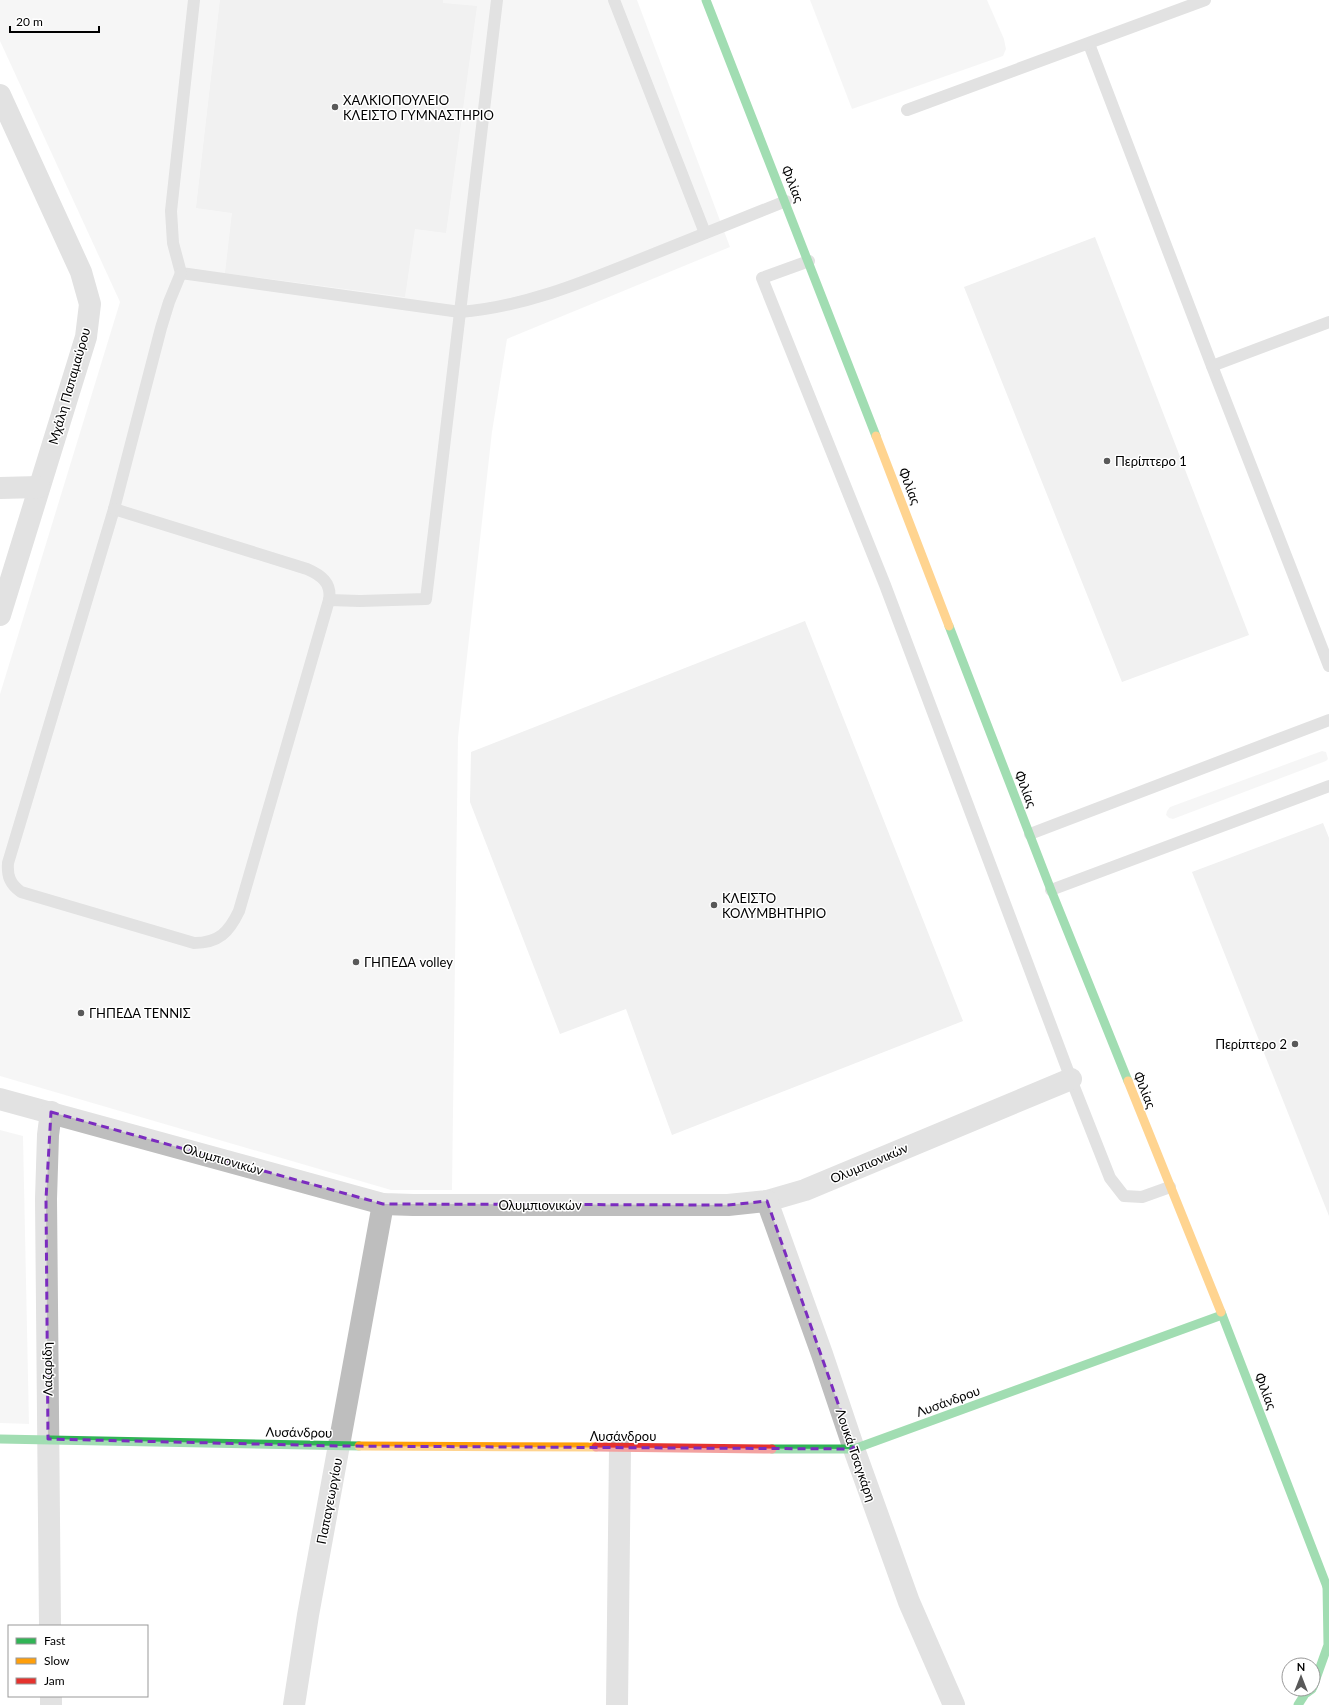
<svg xmlns="http://www.w3.org/2000/svg" width="1329" height="1705" viewBox="0 0 1329 1705" font-family="Lato,sans-serif">
<rect width="100%" height="100%" fill="#fff"/>
<g fill="#ececec">
<polygon points="0,0 637,0 730,247 507,339 492,432 458,738 452,1190 391,1190 0,1076 0,694 120,302 0,41"/>
<polygon points="810,0 987,0 1004,39 1006,49 1003,56 852,109"/>
<polygon points="1322,751 1326,752 1328,759 1326,761 1173,819 1169,818 1166,815 1167,811 1170,807"/>
<polygon points="0,1130 23,1136 29,1424 0,1423"/>
</g>
<g fill="#dfdfdf">
<polygon points="220,0 443,0 443,3 477,6 446,233 415,229 405,297 225,273 232,213 196,208"/>
<polygon points="1095,237 1249,635 1122,682 964,287"/>
<polygon points="805,621 963,1021 672,1135 626,1009 560,1034 470,802 471,752"/>
<polygon points="1323,823 1329,838 1329,1216 1192,872"/>
</g>
<g fill="none" stroke-linecap="round" stroke-linejoin="round">
<g stroke="#bebebe" stroke-width="12">
<path d="M 194,0 L 171,211 L 173,243 L 181,273 L 460,312 C 522,307 579,284 636,261 C 686,241 736,221 786,201"/>
<polyline points="614,0 705,233"/>
<polyline points="1089,44 1212,366 1329,666"/>
<polyline points="907,110 1205,0"/>
<polyline points="809,261 762,278 885,585 1071,1079 1110,1178 1124,1196 1142,1197 1170,1187"/>
<path d="M 181,273 L 169,302 L 161,328 L 114,509 L 8,863 C 7,876 10,884 21,892 L 194,943 C 219,943 229,932 239,911 L 329,600"/>
<polyline points="1212,366 1329,322"/>
<path d="M 114,509 L 307,569 C 321,575 332,583 329,600 L 360,601 L 426,599 L 497,0"/>
<polyline points="1030,834 1329,720"/>
<polyline points="1051,890 1329,786"/>
</g>
<g stroke="#bebebe" stroke-width="22">
<polyline points="0,95 81,272 90,304 86,337 0,615"/>
<polyline points="0,488 39,487"/>
<polyline points="0,1099 383,1204 413,1205 728,1205 767,1201 805,1190 1071,1079"/>
<polyline points="767,1201 822,1354 854,1449 909,1602 954,1705"/>
<polyline points="50,1626 46,1199 48,1135 51,1112"/>
<polyline points="51,1696 51,1705"/>
<polyline points="294,1705 308,1615 383,1204"/>
<polyline points="617,1705 620,1449"/>
</g>
<g stroke="#30b455" stroke-width="9">
<polyline points="706,0 876,436"/>
<polyline points="949,626 1051,890 1128,1081"/>
<polyline points="1221,1312 1329,1592"/>
<polyline points="0,1439 359,1446"/>
<polyline points="772,1449 854,1449 1222,1315"/>
<polyline points="1313,1687 1328,1645 1327,1585"/>
<polyline points="1298,1705 1305,1694 1312,1689"/>
</g>
<g stroke="#ff9f0a" stroke-width="9">
<polyline points="876,436 949,626"/>
<polyline points="1128,1081 1221,1312"/>
<polyline points="359,1446 596,1447"/>
</g>
<polyline stroke="#e5322d" stroke-width="9" points="596,1447 772,1449"/>
</g>
<path d="M0 0H1329V1705H0ZM 51,1112 L 383,1204 L 728,1205 L 767,1201 L 854,1449 L 340,1446 L 48,1439 L 46,1199 Z" fill="#fff" fill-opacity=".55" fill-rule="evenodd"/>
<path fill="none" stroke="#7b2cbf" stroke-width="3" stroke-dasharray="8 5" stroke-linejoin="round" d="M 51,1112 L 383,1204 L 728,1205 L 767,1201 L 854,1449 L 340,1446 L 48,1439 L 46,1199 Z"/>
<g fill="#595959" stroke="#fff" stroke-width="1.5">
<circle cx="335" cy="107" r="4"/>
<circle cx="1107" cy="461" r="4"/>
<circle cx="714" cy="905" r="4"/>
<circle cx="356" cy="962" r="4"/>
<circle cx="81" cy="1013" r="4"/>
<circle cx="1295" cy="1044" r="4"/>
</g>
<g text-anchor="middle" stroke-width="3" stroke-linejoin="round" paint-order="stroke">
<g font-size="13" fill="#000" stroke="#fff" text-anchor="start">
<text x="343" y="105">ΧΑΛΚΙΟΠΟΥΛΕΙΟ<tspan x="343" dy="15">ΚΛΕΙΣΤΟ ΓΥΜΝΑΣΤΗΡΙΟ</tspan></text>
<text x="1115" y="466">Περίπτερο 1</text>
<text x="722" y="903">ΚΛΕΙΣΤΟ<tspan x="722" dy="15">ΚΟΛΥΜΒΗΤΗΡΙΟ</tspan></text>
<text x="364" y="967">ΓΗΠΕΔΑ volley</text>
<text x="89" y="1018">ΓΗΠΕΔΑ ΤΕΝΝΙΣ</text>
<text x="1287" y="1049" text-anchor="end">Περίπτερο 2</text>
</g>
<g font-size="13" fill="#000" stroke="#fff">
<text transform="translate(793 184) rotate(68)" y="5">Φιλίας</text>
<text transform="translate(69 386) rotate(-74)" y="5">Μχάλη Παπαμαύρου</text>
<text transform="translate(910 486) rotate(69)" y="5">Φιλίας</text>
<text transform="translate(1026 789) rotate(69)" y="5">Φιλίας</text>
<text transform="translate(1145 1090) rotate(68)" y="5">Φιλίας</text>
<text transform="translate(223 1159) rotate(16)" y="5">Ολυμπιονικών</text>
<text transform="translate(869 1163) rotate(-23)" y="5">Ολυμπιονικών</text>
<text x="540" y="1210">Ολυμπιονικών</text>
<text transform="translate(47 1369) rotate(-91)" y="5">Λαζαρίδη</text>
<text transform="translate(1266 1391) rotate(69)" y="5">Φιλίας</text>
<text transform="translate(948 1401) rotate(-20)" y="5">Λυσάνδρου</text>
<text transform="translate(299 1432) rotate(1)" y="5">Λυσάνδρου</text>
<text x="623" y="1441">Λυσάνδρου</text>
<text transform="translate(856 1455) rotate(71)" y="5">Λουκά Τσαγκάρη</text>
<text transform="translate(329 1501) rotate(-79)" y="5">Παπαγεωργίου</text>
</g>
</g>
<rect x="8" y="1625" width="140" height="72" fill="#ffffff" stroke="#999999"/>
<rect x="16" y="1638" width="20" height="6" fill="#30b455" stroke="#999999"/>
<text x="44" y="1645" font-size="12" fill="#000000">Fast</text>
<rect x="16" y="1658" width="20" height="6" fill="#ff9f0a" stroke="#999999"/>
<text x="44" y="1665" font-size="12" fill="#000000">Slow</text>
<rect x="16" y="1678" width="20" height="6" fill="#e5322d" stroke="#999999"/>
<text x="44" y="1685" font-size="12" fill="#000000">Jam</text>
<g transform="translate(1301 1677)"><circle r="19" fill="#ffffff" stroke="#999999"/>
<path d="M0-3L7 15L0 10L-7 15Z" fill="#595959"/>
<text y="-6" font-size="11" font-weight="bold" text-anchor="middle" fill="#000000">N</text>
</g>
<path d="M10 26v6h89v-6" fill="none" stroke="#000000" stroke-width="2"/>
<text x="16" y="26" font-size="12" fill="#000000" stroke="#ffffff" stroke-width="3" paint-order="stroke">20 m</text>
</svg>
